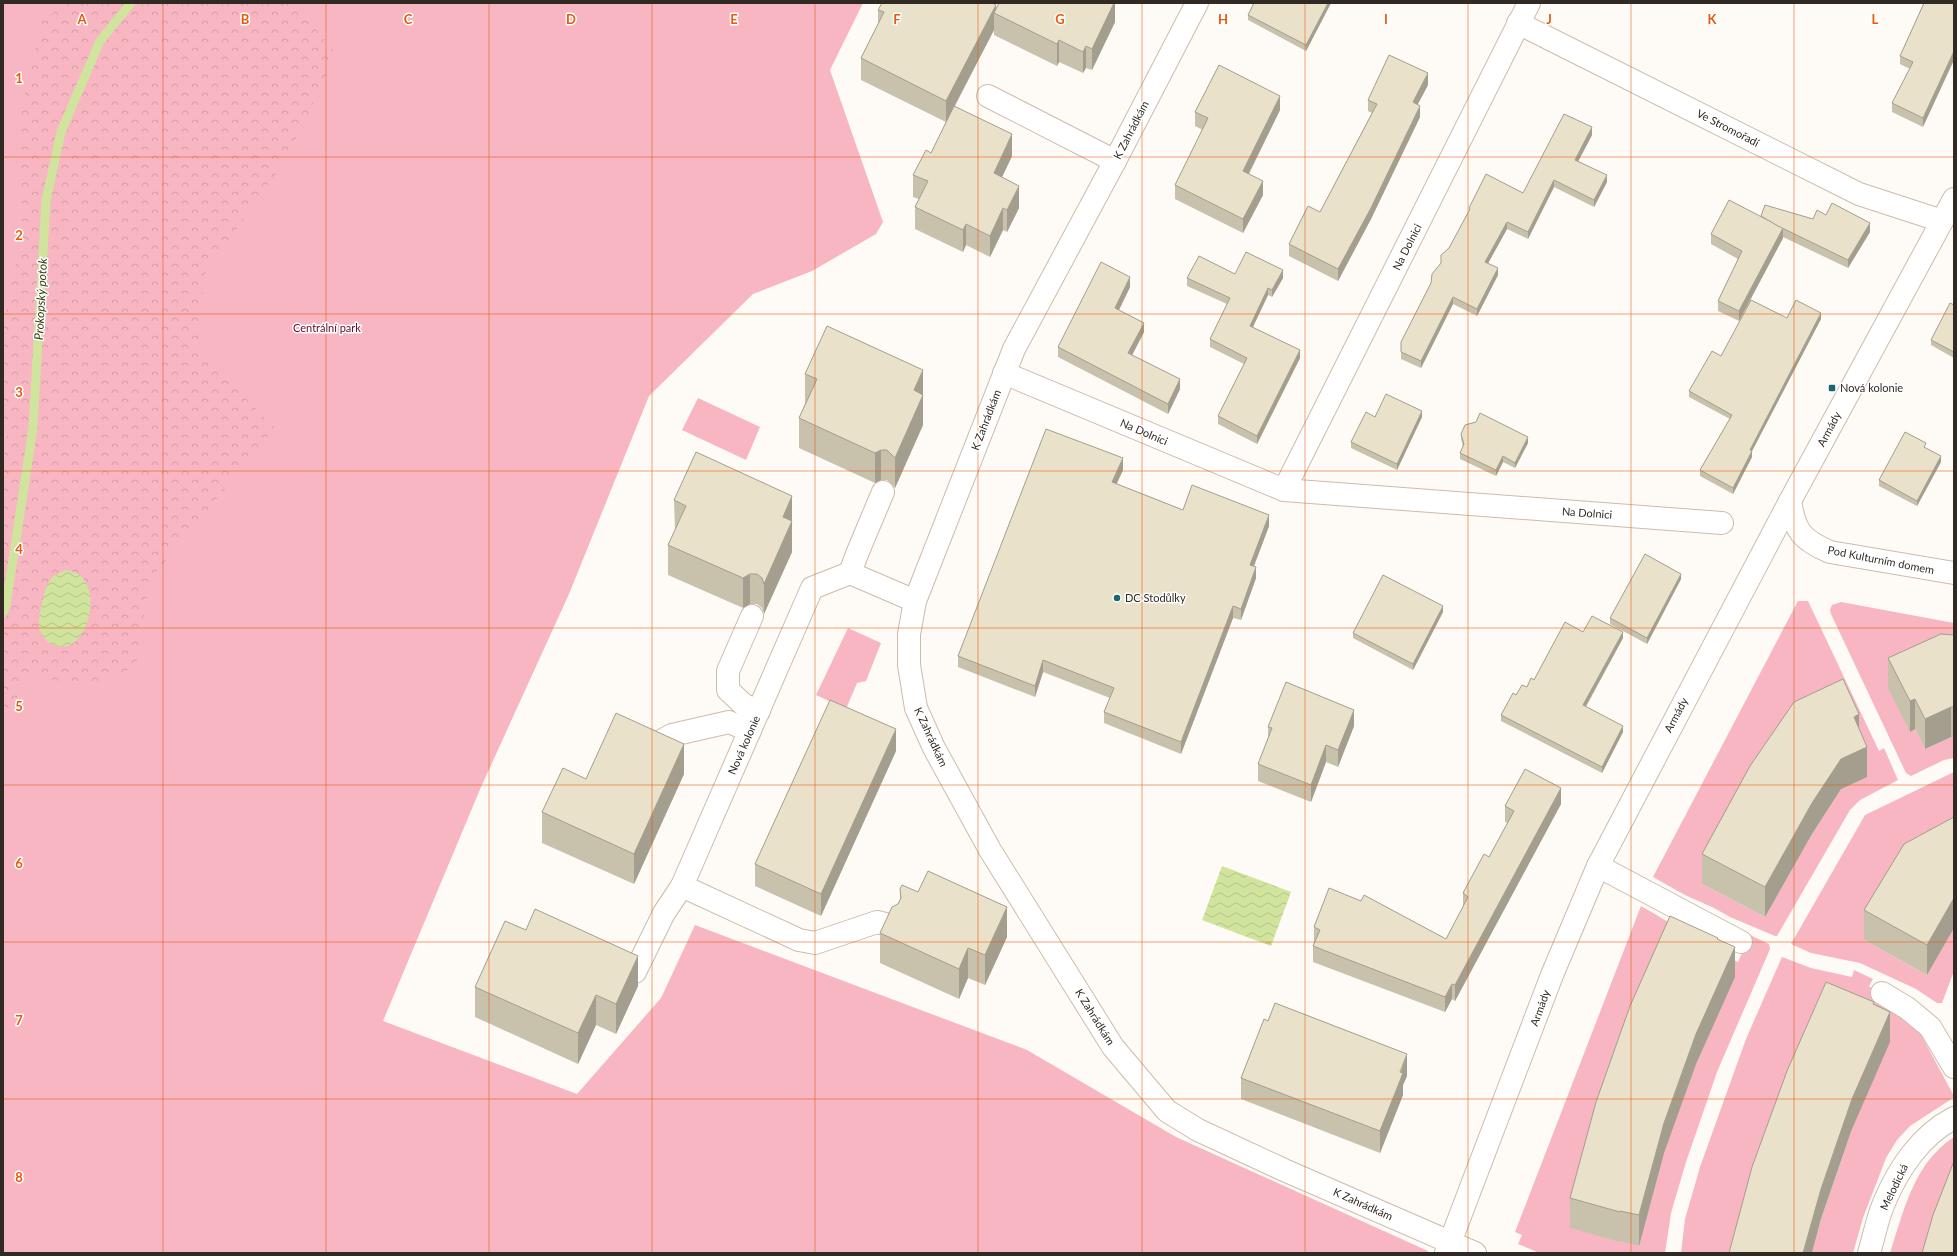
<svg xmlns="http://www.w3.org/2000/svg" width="1957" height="1256" viewBox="0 0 1957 1256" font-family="Lato,sans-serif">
<defs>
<pattern id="forest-crowns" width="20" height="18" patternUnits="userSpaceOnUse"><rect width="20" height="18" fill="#f7b6c2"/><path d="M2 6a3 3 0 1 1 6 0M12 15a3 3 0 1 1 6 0" fill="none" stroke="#d49ca6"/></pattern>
<pattern id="water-waves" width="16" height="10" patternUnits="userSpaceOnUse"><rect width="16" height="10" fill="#d1e49e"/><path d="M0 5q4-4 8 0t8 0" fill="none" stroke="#b4c488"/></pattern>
</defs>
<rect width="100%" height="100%" fill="#fefaf6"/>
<g fill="#f7b6c2" fill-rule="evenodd">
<polygon points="3,3 863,3 830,70 883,222 876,234 812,271 753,294 649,396 569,594 481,787 383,1021 577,1094 661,998 695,925 1027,1050 1176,1137 1428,1251 1427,1253 3,1253"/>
<polygon points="698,398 760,427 746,460 682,430"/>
<path d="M 1798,601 L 1808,601 L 1879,751 L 1884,748 L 1898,780 L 1860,800 L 1850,810 L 1777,936 L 1775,936 L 1730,917 L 1714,908 L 1685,895 L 1653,877 ZM 1854,747 L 1841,789 L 1812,834 L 1765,917 L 1702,884 Z"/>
<polygon points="1841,602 1954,623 1954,665 1910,731 1915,729 1925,749 1951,737 1954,737 1954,758 1944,760 1911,776 1906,773 1831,614 1830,610 1832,605"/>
<polygon points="848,628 881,643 866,681 857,683 846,709 816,695"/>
<polygon points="1954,772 1954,847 1864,940 1927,975 1954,928 1954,971 1942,1003 1937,1003 1916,989 1860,963 1811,953 1791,944 1865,815"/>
<path d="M 1641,906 C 1674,924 1704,947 1738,962 L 1750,935 L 1769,944 L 1770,949 L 1717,1072 L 1686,1162 L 1671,1213 L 1665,1253 L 1537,1252 L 1518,1244 L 1522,1235 L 1515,1232 Z"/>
<polygon points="1782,957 1811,968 1852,977 1854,970 1873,979 1869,986 1898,1013 1916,1026 1920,1033 1954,1096 1953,1098 1910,1126 1897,1140 1886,1158 1863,1218 1853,1253 1812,1253 1821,1219 1852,1129 1737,1253 1681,1253 1685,1219 1700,1167 1746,1039"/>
<path d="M 1954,1137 L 1954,1191 L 1931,1253 L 1890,1253 C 1904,1210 1914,1163 1954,1137 Z"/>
</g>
<polygon fill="url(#forest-crowns)" points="67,3 293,3 337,54 286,159 203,277 200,353 275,428 150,580 136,667 86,685 29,676 3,723 3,460 8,432 3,427 3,327 22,231 20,115 42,21"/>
<g fill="url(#water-waves)">
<path d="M 66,570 C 70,571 75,572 78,574 C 103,591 88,653 57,646 C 48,645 41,635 39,627 C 38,619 44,589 49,582 C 52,575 60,573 66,570 Z"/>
<polygon points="1222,866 1291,892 1271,946 1202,920"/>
</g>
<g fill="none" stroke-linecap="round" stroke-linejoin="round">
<polyline stroke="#d1e49e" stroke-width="9" points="3,613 6,605 33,428 46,201 61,132 100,41 131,3"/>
<g stroke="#cfbbaa" stroke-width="24">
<g id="minor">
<polyline points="1197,3 1115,161 1014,349 915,601 909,634 909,665 916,708 934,748 990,850 1113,1047 1167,1111 1198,1130 1284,1170 1475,1253"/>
<polyline points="1518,23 1859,194 1942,221"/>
<polyline points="988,96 1115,161"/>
<polyline points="1004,373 1284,490 1722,523"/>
<polyline points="1284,490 1529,3"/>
<path d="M 1790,501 C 1795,532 1802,540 1830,552 L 1954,573"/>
<polyline points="850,573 857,554 883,492"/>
<polyline points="752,616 728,671 728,690 744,705 759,711"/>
<polyline points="659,742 672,735 729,722 750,731"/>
<polyline points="1598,866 1741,942"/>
<polyline points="889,925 877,922 815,943 799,940 682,886 812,588 850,573 915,601"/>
<polyline points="635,972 664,913 682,886"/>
<polyline points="1882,993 1907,1008 1930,1027 1954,1067"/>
<polyline points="1446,1253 1552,975 1598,866 1790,501 1954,199"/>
<path d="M 1869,1253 C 1874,1237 1877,1219 1884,1203 C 1898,1169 1921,1135 1954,1118"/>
</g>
</g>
<use href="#minor" stroke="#fff" stroke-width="22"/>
</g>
<g fill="#c8c2ad">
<polygon points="1115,3 1115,22 1092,70 1086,68 1083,73 1059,62 1057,66 994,35 994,30 955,106 1012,156 1002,177 1019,208 1007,232 1003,230 990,257 966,245 963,252 915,229 915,207 919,199 913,197 913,175 931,153 946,122 861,80 861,58 878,24 878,10 996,10"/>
<polygon points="1254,3 1331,3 1306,51 1248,20 1248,15"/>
<polygon points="1924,3 1923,127 1892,112 1892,103 1910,69 1900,64 1900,56"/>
<polygon points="1428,85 1418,104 1420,117 1371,219 1338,281 1289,256 1289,244 1320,212 1372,113 1368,111 1368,100"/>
<polygon points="1280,110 1249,174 1263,195 1243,233 1175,199 1175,185 1203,130 1195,126 1195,112"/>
<polygon points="1592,135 1578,162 1607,182 1594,207 1554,187 1528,239 1507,229 1488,263 1498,275 1477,316 1453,304 1421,368 1401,359 1401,342 1449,248 1469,212 1469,208 1523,193"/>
<polygon points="1761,216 1813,219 1870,232 1848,268 1783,237 1783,238 1739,321 1718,311 1718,301 1738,259 1711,244 1711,234"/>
<polygon points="1235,274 1283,278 1272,297 1268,295 1253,327 1300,358 1257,444 1218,424 1218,416 1244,364 1210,347 1210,339 1227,304 1187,286 1187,278"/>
<polygon points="1130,287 1119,310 1144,332 1132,355 1180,389 1168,414 1058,357 1058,347"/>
<polygon points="1954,305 1954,358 1931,345 1931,340"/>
<polygon points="1787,318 1821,319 1752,451 1752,457 1733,494 1700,476 1700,470 1730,419 1689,397 1689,391 1721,356"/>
<polygon points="805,374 923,395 923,425 895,488 887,480 881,480 875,483 799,448 799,418 805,404"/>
<polygon points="1375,417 1422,417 1397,470 1351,448 1351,442"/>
<polygon points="1461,434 1528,443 1515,468 1503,462 1496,476 1460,459 1460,453 1463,447 1461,439"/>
<polygon points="1941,462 1917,506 1879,486 1879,480"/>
<polygon points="1123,470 1116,484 1183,510 1269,526 1254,566 1256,578 1241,620 1233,618 1181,754 1104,723 1104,712 1110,698 1043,672 1035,697 958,667 958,656"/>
<polygon points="792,496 792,552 764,614 762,608 757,604 750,604 743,608 668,575 668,545 675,531 674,500"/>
<polygon points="1681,579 1647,644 1610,624 1610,618"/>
<polygon points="1443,612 1413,670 1353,638 1353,633"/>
<polygon points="1583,632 1623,638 1586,707 1623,732 1602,773 1501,721 1501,715 1534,680"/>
<polygon points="1954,635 1954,737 1951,737 1925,749 1915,729 1910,732 1888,688 1888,658"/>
<polygon points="1354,726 1338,767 1326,762 1311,802 1258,781 1258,764 1268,739 1268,727"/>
<polygon points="1859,729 1867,777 1841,789 1812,834 1765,917 1702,884 1702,854"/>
<polygon points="896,751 821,916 755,886 755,864"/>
<polygon points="684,774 634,884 542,843 542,812 586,779"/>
<polygon points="1561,804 1455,1001 1452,999 1445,1012 1313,962 1313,946 1314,943 1314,927 1446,939 1463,907 1463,893 1489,857 1508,823 1505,822 1505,806"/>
<polygon points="1954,817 1954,928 1927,975 1864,940 1864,910"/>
<polygon points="900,889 1007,937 985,985 968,978 959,999 880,963 880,933 900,900"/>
<polygon points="1718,939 1735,977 1696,1064 1664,1153 1639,1246 1620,1241 1620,1242 1570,1228 1570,1198"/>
<polygon points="638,986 616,1034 596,1025 578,1064 475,1017 475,987"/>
<polygon points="1268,1021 1407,1076 1403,1085 1403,1095 1380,1153 1241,1099 1241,1078"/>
</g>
<g fill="#a39e8d">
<polygon points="1114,3 1115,3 1115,22 1092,70 1092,49"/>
<polygon points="1328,3 1331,3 1306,51 1306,45"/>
<polygon points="996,5 996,14 994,13 994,30 946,122 946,101"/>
<polygon points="1059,40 1059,62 1057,66 1057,44"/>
<polygon points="1086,46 1086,68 1083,73 1083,52"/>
<polygon points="1954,51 1954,60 1923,127 1923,118"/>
<polygon points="1428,73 1428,85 1413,113 1413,102"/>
<polygon points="1280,96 1280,110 1243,185 1243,171"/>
<polygon points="1420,106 1420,117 1371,219 1338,281 1338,269"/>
<polygon points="1592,127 1592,135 1575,167 1575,160"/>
<polygon points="1012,134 1012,156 994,194 994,173"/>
<polygon points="1607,175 1607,182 1594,207 1594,200"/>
<polygon points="1554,180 1554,187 1528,239 1528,232"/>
<polygon points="1263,181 1263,195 1243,233 1243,219"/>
<polygon points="1019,186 1019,208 1007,232 1007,210"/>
<polygon points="1003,208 1003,230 990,257 990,236"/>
<polygon points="1507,222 1507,229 1485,269 1485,262"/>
<polygon points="1870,223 1870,232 1848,268 1848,260"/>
<polygon points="966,224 966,245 963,252 963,230"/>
<polygon points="1783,228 1783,238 1739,321 1739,311"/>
<polygon points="1498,268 1498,275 1477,316 1477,309"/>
<polygon points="1283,270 1283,278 1272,297 1272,290"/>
<polygon points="1130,277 1130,287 1115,318 1115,308"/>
<polygon points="1268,288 1268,295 1250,333 1250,326"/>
<polygon points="1453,297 1453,304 1421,368 1421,361"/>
<polygon points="1821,313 1821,319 1752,451 1752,457 1733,494 1733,488 1750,450"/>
<polygon points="1144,323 1144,332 1128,363 1128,353"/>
<polygon points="1300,350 1300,358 1257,444 1257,436"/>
<polygon points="923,370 923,425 895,488 895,458 914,390"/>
<polygon points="1180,379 1180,389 1168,414 1168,404"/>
<polygon points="1422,411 1422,417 1397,470 1397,464"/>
<polygon points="1528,437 1528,443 1515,468 1515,463"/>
<polygon points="881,450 881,480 875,483 875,453"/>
<polygon points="1503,456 1503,462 1496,476 1496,470"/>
<polygon points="1941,456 1941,462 1917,506 1917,501"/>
<polygon points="1123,458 1123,470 1112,494 1112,482"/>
<polygon points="792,496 792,552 764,614 764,584 783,517"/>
<polygon points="1269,515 1269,526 1250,576 1250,565"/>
<polygon points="1256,567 1256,578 1241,620 1241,609"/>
<polygon points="750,574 750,604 743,608 743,578"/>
<polygon points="1681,574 1681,579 1647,644 1647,638"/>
<polygon points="1233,606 1233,618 1181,754 1181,742"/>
<polygon points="1443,606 1443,612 1413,670 1413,664"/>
<polygon points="1623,632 1623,638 1583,711 1583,705"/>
<polygon points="1043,660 1043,672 1035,697 1035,686"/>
<polygon points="1915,699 1915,729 1910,732 1910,701"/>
<polygon points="1951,707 1951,737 1925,749 1925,719"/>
<polygon points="1354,710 1354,726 1338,767 1338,750"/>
<polygon points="1859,714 1859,745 1854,717"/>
<polygon points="1623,726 1623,732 1602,773 1602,767"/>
<polygon points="896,729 896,751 821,916 821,894"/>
<polygon points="684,744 684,774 634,884 634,854"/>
<polygon points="1326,745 1326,762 1311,802 1311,785"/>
<polygon points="1867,747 1867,777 1841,789 1812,834 1765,917 1765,887 1812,803 1841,759"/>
<polygon points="1561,788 1561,804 1455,1001 1455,985"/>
<polygon points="1954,898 1954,928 1927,975 1927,945"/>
<polygon points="1007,907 1007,937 985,985 985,955"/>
<polygon points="1735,947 1735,977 1696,1064 1664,1153 1639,1246 1639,1215 1664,1123 1696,1034"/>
<polygon points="968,948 968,978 959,999 959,969"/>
<polygon points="638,956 638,986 616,1034 616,1004"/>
<polygon points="1452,984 1452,999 1445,1012 1445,997"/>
<polygon points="596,995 596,1025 578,1064 578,1033"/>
<polygon points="1890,1012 1890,1042 1852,1129 1821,1219 1812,1253 1803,1253 1821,1189 1852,1099"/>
<polygon points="1407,1054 1407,1076 1403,1085 1403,1095 1380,1153 1380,1131"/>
</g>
<g fill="#e9e1c9" stroke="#a39e8d">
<polygon points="882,3 992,3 996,5 946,101 861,58 884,12 878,10"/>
<polygon points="999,3 1114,3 1092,49 1086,46 1083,52 1059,40 1057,44 994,13"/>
<polygon points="1254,3 1328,3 1306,45 1248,15"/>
<polygon points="1924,3 1954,3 1954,51 1923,118 1892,103 1913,62 1900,56"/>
<polygon points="1389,55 1428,73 1413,102 1420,106 1371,208 1338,269 1289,244 1308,206 1320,212 1377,104 1368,100"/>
<polygon points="1219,65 1280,96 1243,171 1263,181 1243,219 1175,185 1208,118 1195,112"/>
<polygon points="954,106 1012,134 994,173 1019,186 1007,210 1003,208 990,236 966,224 963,230 915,207 928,181 913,175 926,150 931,153"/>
<polygon points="1564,114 1592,127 1575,160 1607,175 1594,200 1554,180 1528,232 1507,222 1485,262 1498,268 1477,309 1453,297 1421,361 1401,352 1401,342 1431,283 1432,274 1441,263 1441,255 1449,248 1470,209 1469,208 1486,174 1523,193"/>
<polygon points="1729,200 1783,228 1739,311 1718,301 1742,251 1711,234"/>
<polygon points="1832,203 1870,223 1848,260 1778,226 1761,216 1765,205 1813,219 1817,210 1826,215"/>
<polygon points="1246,252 1283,270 1272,290 1268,288 1250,326 1300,350 1257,436 1218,416 1247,358 1210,339 1230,298 1187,278 1199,256 1235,274"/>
<polygon points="1101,262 1130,277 1115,308 1144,323 1128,353 1180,379 1168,404 1058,347"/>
<polygon points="1751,300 1787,318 1796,300 1821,313 1750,450 1752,451 1733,488 1700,470 1732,415 1689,391 1712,351 1721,356"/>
<polygon points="1950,303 1954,305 1954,352 1931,340"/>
<polygon points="827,326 923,370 914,390 923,395 895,458 887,450 881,450 875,453 799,418 817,379 805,374"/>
<polygon points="1386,394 1422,411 1397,464 1351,442 1366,412 1375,417"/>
<polygon points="1480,413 1528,437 1515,463 1503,456 1496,470 1460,453 1464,444 1461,434 1465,425 1476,422"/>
<polygon points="1046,429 1123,458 1112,482 1183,510 1192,485 1269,515 1250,565 1256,567 1241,609 1233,606 1181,742 1104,712 1114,688 1043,660 1035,686 958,656"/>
<polygon points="1905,432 1926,443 1924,447 1941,456 1917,501 1879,480"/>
<polygon points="696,452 792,496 783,517 792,521 764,584 762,578 757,574 750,574 743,578 668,545 686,506 674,500"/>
<polygon points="1645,554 1681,574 1647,638 1610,618"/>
<polygon points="1383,575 1443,606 1413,664 1353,633"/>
<polygon points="1592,616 1623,632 1583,705 1623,726 1602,767 1501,715 1513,693 1516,695 1522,685 1527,687 1531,678 1534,680 1565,622 1583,632"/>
<polygon points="1941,634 1954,635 1954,707 1951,707 1925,719 1915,699 1910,701 1888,658"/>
<polygon points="1843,679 1859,714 1854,717 1867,747 1841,759 1812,803 1765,887 1702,854 1750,766 1794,702"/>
<polygon points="1286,682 1354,710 1338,750 1326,745 1311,785 1258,764 1272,728 1268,727"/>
<polygon points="830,700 896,729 821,894 755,864"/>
<polygon points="616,713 684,744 634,854 542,812 563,768 586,779"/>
<polygon points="1525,769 1561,788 1455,985 1452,984 1445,997 1313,946 1320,930 1314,927 1329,888 1361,901 1364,895 1446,939 1468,897 1463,893 1484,854 1489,857 1514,811 1505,806"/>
<polygon points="1954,817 1954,898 1927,945 1864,910 1904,844"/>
<polygon points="928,871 1007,907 985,955 968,948 959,969 880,933 892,907 898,904 901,898 900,889 902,885 918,892"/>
<polygon points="535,909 638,956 616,1004 596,995 578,1033 475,987 505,921 526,930"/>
<polygon points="1670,916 1718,938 1717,939 1735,947 1696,1034 1664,1123 1639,1215 1620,1211 1620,1212 1570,1198 1596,1102 1630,1006"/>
<polygon points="1826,982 1874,1002 1873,1004 1890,1012 1852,1099 1821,1189 1803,1253 1729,1253 1752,1167 1787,1071"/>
<polygon points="1275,1003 1407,1054 1400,1072 1403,1073 1380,1131 1241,1078 1264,1019 1268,1021"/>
<polygon points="1954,1161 1954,1253 1922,1253 1933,1215"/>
</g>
<path fill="none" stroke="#e8590c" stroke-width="1" stroke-opacity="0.55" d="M 163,3 L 163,1253M 326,3 L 326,1253M 489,3 L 489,1253M 652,3 L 652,1253M 815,3 L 815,1253M 978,3 L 978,1253M 1142,3 L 1142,1253M 1305,3 L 1305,1253M 1468,3 L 1468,1253M 1631,3 L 1631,1253M 1794,3 L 1794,1253M 3,157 L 1954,157M 3,314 L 1954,314M 3,471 L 1954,471M 3,628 L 1954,628M 3,785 L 1954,785M 3,942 L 1954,942M 3,1099 L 1954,1099"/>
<g fill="#1b676f" stroke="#fff" stroke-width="1.5">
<rect x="1828" y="384" width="8" height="8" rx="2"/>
<circle cx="1117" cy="598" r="4"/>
</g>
<g text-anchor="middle" stroke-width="3" stroke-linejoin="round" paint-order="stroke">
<g font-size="11" fill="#312923" stroke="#fff">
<text transform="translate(1728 128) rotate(27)" y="4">Ve Stromořadí</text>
<text transform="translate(1131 130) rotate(-63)" y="4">K Zahrádkám</text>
<text transform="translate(1407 247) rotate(-63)" y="4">Na Dolnici</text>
<text transform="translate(986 420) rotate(-69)" y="4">K Zahrádkám</text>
<text transform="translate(1829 429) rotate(-62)" y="4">Armády</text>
<text transform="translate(1144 432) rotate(23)" y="4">Na Dolnici</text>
<text transform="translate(1587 513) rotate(4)" y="4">Na Dolnici</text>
<text transform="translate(1881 560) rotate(11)" y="4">Pod Kulturním domem</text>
<text transform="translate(1676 715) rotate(-62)" y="4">Armády</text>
<text transform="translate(931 737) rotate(65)" y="4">K Zahrádkám</text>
<text transform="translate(744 745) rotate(-66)" y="4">Nová kolonie</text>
<text transform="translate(1540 1008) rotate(-70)" y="4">Armády</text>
<text transform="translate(1095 1017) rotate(58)" y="4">K Zahrádkám</text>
<text transform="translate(1894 1187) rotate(-64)" y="4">Melodická</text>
<text transform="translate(1363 1204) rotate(24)" y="4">K Zahrádkám</text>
</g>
<g font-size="11" fill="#63082a" stroke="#fff">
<text x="327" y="332">Centrální park</text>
</g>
<g font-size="11" fill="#312923" stroke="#fff" text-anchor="start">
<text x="1840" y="392">Nová kolonie</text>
<text x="1125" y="602">DC Stodůlky</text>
</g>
<g font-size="12" font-style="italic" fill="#333e09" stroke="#fff">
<text transform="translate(41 299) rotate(-87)" y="4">Prokopský potok</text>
</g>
</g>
<g font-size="13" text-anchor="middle" font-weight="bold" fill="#e8590c" stroke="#fff" stroke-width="3" stroke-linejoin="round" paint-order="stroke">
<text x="82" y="24">A</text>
<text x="245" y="24">B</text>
<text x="408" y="24">C</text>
<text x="571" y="24">D</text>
<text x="734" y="24">E</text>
<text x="897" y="24">F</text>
<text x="1060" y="24">G</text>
<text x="1223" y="24">H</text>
<text x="1386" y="24">I</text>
<text x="1549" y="24">J</text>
<text x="1712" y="24">K</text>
<text x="1875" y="24">L</text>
<text x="19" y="83">1</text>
<text x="19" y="240">2</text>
<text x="19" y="397">3</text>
<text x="19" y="554">4</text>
<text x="19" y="711">5</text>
<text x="19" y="868">6</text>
<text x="19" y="1025">7</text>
<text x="19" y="1182">8</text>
</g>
<rect width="1957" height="1256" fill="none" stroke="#312923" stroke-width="8"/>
</svg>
